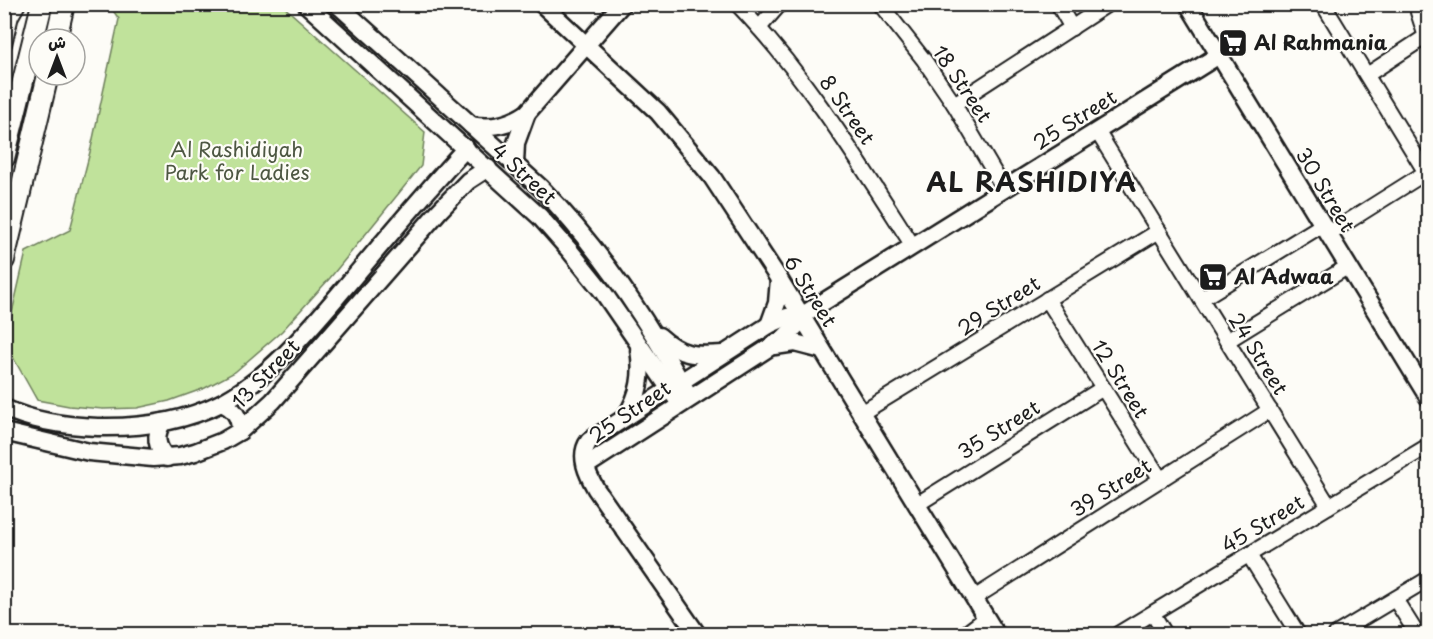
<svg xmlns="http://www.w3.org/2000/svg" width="1433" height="639" viewBox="0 0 1433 639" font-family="'Playpen Sans','Playpen Sans Arabic',sans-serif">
<rect width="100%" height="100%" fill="#fdfcf7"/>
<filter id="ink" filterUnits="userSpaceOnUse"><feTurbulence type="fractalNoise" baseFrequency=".0167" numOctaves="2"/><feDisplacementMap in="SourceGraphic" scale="12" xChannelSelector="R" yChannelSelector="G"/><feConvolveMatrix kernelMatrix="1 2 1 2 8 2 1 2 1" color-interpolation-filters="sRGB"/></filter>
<g filter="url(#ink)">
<polygon fill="#c0e29b" stroke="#6e7f5c" stroke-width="1.5" points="109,5 282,5 425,132 421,166 330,278 282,331 235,372 205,388 169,401 137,408 103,409 69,406 37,400 5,343 26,252 70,230 91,148 119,19"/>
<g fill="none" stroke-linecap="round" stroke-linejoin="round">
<g stroke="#1c1c1c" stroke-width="18">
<g id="minor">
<path d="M 737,4 C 807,77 859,162 913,246"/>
<polyline points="880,4 924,60 954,104 1004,189"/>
<polyline points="1058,4 1072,28"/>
<polyline points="1323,4 1428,176"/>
<polyline points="1418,4 1418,12 1426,37"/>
<polyline points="759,28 780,4"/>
<polyline points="4,44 11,16 18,4"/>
<polyline points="1367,75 1428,35"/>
<polyline points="954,104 1108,4"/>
<polyline points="1097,131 1329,506"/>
<polyline points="1328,234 1428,171"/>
<polyline points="1047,299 1161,480"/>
<polyline points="1201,299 1322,225"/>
<polyline points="1227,341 1347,267"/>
<polyline points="860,414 1159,231"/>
<polyline points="916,505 1103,388"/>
<polyline points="1249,555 1298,634"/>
<polyline points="974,598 1270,410"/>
<polyline points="1395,599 1417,634"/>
<polyline points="1153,614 1165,634"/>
<polyline points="965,634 986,618"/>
<polyline points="1118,634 1428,446"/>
<polyline points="1336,634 1428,579"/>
</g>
</g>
<g stroke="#1c1c1c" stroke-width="21">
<g id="tertiary">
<polyline points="306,4 540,217 570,251 603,292 680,404"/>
<path d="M 337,4 L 541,188 C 602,251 648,320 689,397"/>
<polyline points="542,4 658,112 712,177 779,279 996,634"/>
<polyline points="1188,4 1428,397"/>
<path d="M 471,125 C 492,129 509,125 527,113 L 622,4"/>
<polyline points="515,164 516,143 527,113"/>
<polyline points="769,325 777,303 779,279"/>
<path d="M 659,336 C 681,356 694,356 723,354"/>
<polyline points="775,346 795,343 822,350"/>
<path d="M 221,403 C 234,408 240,417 240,431"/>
<path d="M 4,408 C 32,421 67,426 98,427 C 140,428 183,422 221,403 C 272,376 310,328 347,285 C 386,239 425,192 466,148"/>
<path d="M 626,416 C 640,395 643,374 639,349"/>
<path d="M 163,422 C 154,435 156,447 167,458"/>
<polyline points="4,432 89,452 153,458 180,456 195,452 223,441 240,431 273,401 439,211 468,181 488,168"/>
<polyline points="586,466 784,338 797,325 801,316"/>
<path d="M 697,634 L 596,489 C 588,475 578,456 589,441 L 769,325 L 787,317 L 801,316 L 1219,55"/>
</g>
</g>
<g stroke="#1c1c1c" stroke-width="24">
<g id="secondary">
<polyline points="56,39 64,4"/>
<polyline points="4,158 42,4"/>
<polyline points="4,260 48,75"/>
</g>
</g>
<use href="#minor" stroke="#fdfcf7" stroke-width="14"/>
<use href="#tertiary" stroke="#fdfcf7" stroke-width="16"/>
<use href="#secondary" stroke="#fdfcf7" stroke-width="20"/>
</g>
</g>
<defs>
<g id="supermarket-square" transform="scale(1.5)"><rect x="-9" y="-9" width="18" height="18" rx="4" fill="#1c1c1c" stroke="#fdfcf7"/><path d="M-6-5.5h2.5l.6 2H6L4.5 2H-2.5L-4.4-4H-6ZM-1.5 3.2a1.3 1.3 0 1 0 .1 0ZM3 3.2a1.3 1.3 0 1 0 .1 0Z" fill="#fff"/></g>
</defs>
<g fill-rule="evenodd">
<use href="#supermarket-square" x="1233" y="43"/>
<use href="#supermarket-square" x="1213" y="277"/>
</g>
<g text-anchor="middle" stroke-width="4.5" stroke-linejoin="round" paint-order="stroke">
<g font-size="20" font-weight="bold" fill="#1c1c1c" stroke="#fdfcf7" text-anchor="start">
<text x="1254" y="50">Al Rahmania</text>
<text x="1234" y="284">Al Adwaa</text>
</g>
<g font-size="20" fill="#1c1c1c" stroke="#fdfcf7">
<text transform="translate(962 84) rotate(56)" y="7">18 Street</text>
<text transform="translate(847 110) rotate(55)" y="7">8 Street</text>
<text transform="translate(1075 120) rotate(-32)" y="7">25 Street</text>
<text transform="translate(524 174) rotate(43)" y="7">4 Street</text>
<text transform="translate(1325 190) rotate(59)" y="7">30 Street</text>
<text transform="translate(810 291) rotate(58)" y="7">6 Street</text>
<text transform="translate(999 306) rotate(-32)" y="7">29 Street</text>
<text transform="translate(1258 354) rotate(58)" y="7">24 Street</text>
<text transform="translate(266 374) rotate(-46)" y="7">13 Street</text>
<text transform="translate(1120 379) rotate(58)" y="7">12 Street</text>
<text transform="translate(630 412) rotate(-34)" y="7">25 Street</text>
<text transform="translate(999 430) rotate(-32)" y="7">35 Street</text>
<text transform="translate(1111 488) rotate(-32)" y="7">39 Street</text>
<text transform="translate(1263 524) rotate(-31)" y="7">45 Street</text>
</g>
<g font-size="20" fill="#4d5742" stroke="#fdfcf7">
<text x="237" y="157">Al Rashidiyah<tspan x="237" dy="23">Park for Ladies</tspan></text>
</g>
<g font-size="26" font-weight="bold" letter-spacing="1.5" fill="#1c1c1c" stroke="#fdfcf7">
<text x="1032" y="192">AL RASHIDIYA</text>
</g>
</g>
<rect width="1433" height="639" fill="none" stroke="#fdfcf7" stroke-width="24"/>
<rect x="12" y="12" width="1409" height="615" fill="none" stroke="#1c1c1c" stroke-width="2" filter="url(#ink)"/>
<g transform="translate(57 57)"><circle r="28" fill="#fdfcf7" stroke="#a3a29f" stroke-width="1.5"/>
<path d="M0-4.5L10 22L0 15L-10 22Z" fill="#1c1c1c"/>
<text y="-9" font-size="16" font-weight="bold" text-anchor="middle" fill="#1c1c1c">ش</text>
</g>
</svg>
